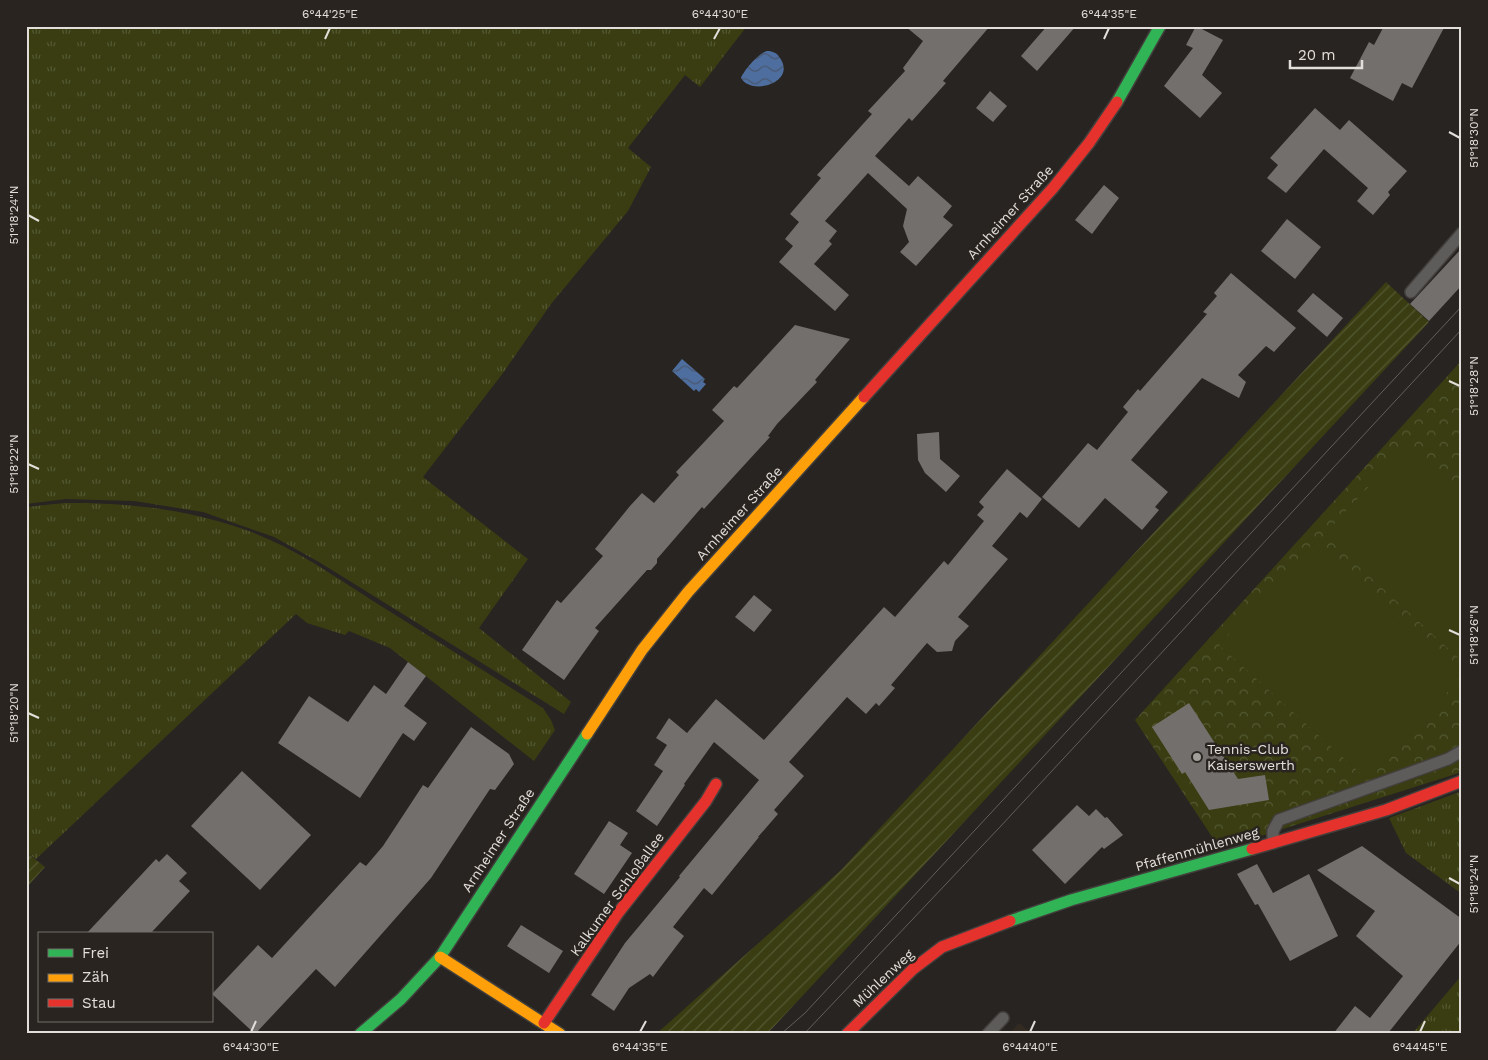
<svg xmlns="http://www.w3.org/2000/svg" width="1488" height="1060" viewBox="0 0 1488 1060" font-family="'Work Sans',sans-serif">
<defs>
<pattern id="grass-tufts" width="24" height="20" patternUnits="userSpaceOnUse" patternTransform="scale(1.25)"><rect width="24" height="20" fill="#393d11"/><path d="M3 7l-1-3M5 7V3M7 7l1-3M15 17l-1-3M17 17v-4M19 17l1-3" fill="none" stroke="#555933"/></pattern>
<pattern id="park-crowns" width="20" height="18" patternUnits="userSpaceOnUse" patternTransform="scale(1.25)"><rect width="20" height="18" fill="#393d11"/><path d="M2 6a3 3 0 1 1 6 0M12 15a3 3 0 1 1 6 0" fill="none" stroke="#555933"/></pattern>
<pattern id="garden-furrows" width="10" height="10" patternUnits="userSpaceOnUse" patternTransform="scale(1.25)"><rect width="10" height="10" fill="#393d11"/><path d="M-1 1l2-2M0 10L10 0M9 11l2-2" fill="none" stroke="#555933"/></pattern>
<pattern id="water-waves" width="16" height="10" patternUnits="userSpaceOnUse" patternTransform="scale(1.25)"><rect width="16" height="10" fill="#4e6e9f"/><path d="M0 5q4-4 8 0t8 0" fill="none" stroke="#495870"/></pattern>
</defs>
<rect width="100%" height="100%" fill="#272421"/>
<polygon fill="#332b22" points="1019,1023 1033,1034 1009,1034"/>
<g fill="url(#grass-tufts)">
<polygon points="26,26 747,26 700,87 685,75 628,148 651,167 628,211 551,304 503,373 423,477 528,559 479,628 571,702 564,714 319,562 274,537 203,512 134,501 66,499 26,504"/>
<path d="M 64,503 C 126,502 185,509 243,529 C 290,545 331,574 373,601 C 429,636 486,672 543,708 L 551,720 L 555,730 L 534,761 L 390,648 L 349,631 L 345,635 L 307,623 L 296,614 L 36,859 L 26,852 L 26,507 Z"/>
<polygon points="1462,791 1462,894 1406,853 1389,818"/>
<polygon points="1462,975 1462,1034 1412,1034"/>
</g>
<polygon fill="url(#park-crowns)" points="1462,360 1462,772 1220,849 1135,720"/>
<g fill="url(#garden-furrows)">
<polygon points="1386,282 1429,322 767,1034 656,1034 841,870"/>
<polygon points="26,852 45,867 26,888"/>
</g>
<g fill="#393d11">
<polygon points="1409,443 1462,490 1462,661 1324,535"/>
<polygon points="1312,544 1460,678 1368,780 1219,645"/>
</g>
<g fill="url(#water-waves)">
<path d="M 767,51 C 773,51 777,53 780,58 C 797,83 751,96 741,78 C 744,70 759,53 767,51 Z"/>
<polygon points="682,359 705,379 703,382 706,384 699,392 696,389 694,391 672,371"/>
</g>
<g fill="#726f6c">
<polygon points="905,26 990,26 943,81 946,83 912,121 909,118 875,156 909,186 918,176 952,206 943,217 953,225 916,266 900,252 909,242 903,226 907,209 868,173 825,221 837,231 829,241 832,244 814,264 849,295 835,311 779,262 793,246 785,239 799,222 790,214 821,178 817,175 872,114 868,111 905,71 903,68 923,41"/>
<polygon points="1047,26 1076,26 1037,71 1021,56"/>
<polygon points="1196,26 1223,40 1202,75 1222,93 1200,118 1164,86 1193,48 1186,45"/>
<polygon points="1384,26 1445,26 1412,88 1402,83 1393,101 1350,78 1369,42 1374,45"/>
<polygon points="990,91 1007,106 993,122 976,108"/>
<polygon points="1315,108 1340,130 1349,120 1407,171 1388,192 1390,195 1373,215 1357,201 1368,188 1324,149 1286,193 1267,178 1278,165 1270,158"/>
<polygon points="1104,185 1119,198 1092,234 1075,220"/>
<polygon points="1287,219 1321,247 1295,279 1261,251"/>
<polygon points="1462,248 1462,285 1429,321 1410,304"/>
<polygon points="1231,273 1296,328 1274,352 1266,346 1238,375 1246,382 1239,398 1202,378 1131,460 1168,492 1155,507 1159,510 1142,530 1105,498 1079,528 1042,497 1088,443 1097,450 1128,412 1123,407 1138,389 1140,391 1207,314 1203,312 1217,296 1214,293"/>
<polygon points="1313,293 1343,318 1327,337 1297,311"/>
<polygon points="795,325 850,339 815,380 817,382 777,424 768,436 770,437 704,509 702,507 657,559 657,563 651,570 647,570 595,628 599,631 564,680 522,650 557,600 561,603 603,556 595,549 630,506 642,493 654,503 679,475 676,472 724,421 712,410 734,386 737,388"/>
<polygon points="939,432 940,459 960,476 946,492 925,473 918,460 917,434"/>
<polygon points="1007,469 1042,499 1027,518 1020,512 992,546 1008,559 958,617 969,626 955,641 952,651 937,652 927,643 891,685 895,688 879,706 876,703 866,714 847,697 789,762 804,776 774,810 778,814 758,837 759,837 712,895 704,888 673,927 684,936 653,977 650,974 629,988 614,1011 591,995 625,943 680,877 679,876 759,780 714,742 684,784 685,785 657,826 636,811 663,771 654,765 667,745 656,738 669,718 687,733 716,699 764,740 884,607 895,617 944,561 948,565 984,521 977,515 984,507 979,502"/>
<polygon points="754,595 772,610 754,632 735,617"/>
<polygon points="408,662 426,676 404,706 427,723 414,741 403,733 360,798 278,743 309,696 348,722 374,685 386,694"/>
<polygon points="1189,703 1238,779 1265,775 1269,800 1209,810 1185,772 1182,774 1152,727"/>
<polygon points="471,727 509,754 514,764 495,790 490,789 431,878 335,987 316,969 255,1034 212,994 258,945 272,958 360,862 366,866 383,846 423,785 428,788"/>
<polygon points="242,771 311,835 260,890 191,826"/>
<polygon points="1077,805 1089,816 1096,809 1105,818 1107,817 1123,835 1104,849 1102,847 1065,884 1032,850"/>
<polygon points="609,821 628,833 620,845 632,853 604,894 574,874"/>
<polygon points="1362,846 1462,919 1462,940 1389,1032 1391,1034 1333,1034 1355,1006 1370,1018 1403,976 1356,936 1375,911 1317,870"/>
<polygon points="167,854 187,873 179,881 190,891 150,934 86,934 156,859 159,862"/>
<polygon points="1257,864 1273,893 1309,874 1338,936 1290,961 1258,904 1255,905 1237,874"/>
<polygon points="521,925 563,951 549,973 507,946"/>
</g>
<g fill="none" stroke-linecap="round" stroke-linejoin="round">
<g stroke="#423f3d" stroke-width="14">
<g id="lane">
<polyline points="1411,292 1462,233"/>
<polyline points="1273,843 1273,831 1279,820 1448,759 1462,751"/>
<polyline points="988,1034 1003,1018"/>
</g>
</g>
<g stroke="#423f3d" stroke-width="14">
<g id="fast">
<polyline points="1117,102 1160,26"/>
<polyline points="1010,921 1071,900 1252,849"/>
<polyline points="360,1034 401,999 440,957 587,734"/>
</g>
</g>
<g stroke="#423f3d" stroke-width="14">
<g id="slow">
<polyline points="587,734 642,650 688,592 864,397"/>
<polyline points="440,957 560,1034"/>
</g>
</g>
<g stroke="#423f3d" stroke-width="14">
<g id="jam">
<polyline points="864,397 1053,188 1089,143 1117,102"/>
<polyline points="1252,849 1386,810 1462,781"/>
<polyline points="544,1023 618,913 706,801 716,784"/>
<polyline points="847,1034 913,969 942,947 1010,921"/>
</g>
</g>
<use href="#lane" stroke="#5e5c5a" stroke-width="11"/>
<use href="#fast" stroke="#30b455" stroke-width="11"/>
<use href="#slow" stroke="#ff9f0a" stroke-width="11"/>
<use href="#jam" stroke="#e5322d" stroke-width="11"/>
<g stroke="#62605c" stroke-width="1">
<polyline points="781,1034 805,1013 1462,306"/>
<polyline points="804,1034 999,828 1462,329"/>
</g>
</g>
<path fill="none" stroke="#e2dfdb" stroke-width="2" d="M 325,39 L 330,28M 714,39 L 720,28M 1104,39 L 1109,28M 1449,132 L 1460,138M 28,215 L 39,221M 1449,381 L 1460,386M 28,464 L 39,469M 1449,630 L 1460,635M 28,713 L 39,718M 1449,878 L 1460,884M 251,1032 L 256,1021M 640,1032 L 646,1021M 1030,1032 L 1035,1021M 1420,1032 L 1425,1021"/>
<circle fill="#a19e9a" stroke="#29241f" stroke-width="2" cx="1197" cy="757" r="5"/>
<g text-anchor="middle" stroke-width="5" stroke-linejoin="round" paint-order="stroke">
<g font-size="14" fill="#e2dfdb" stroke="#29241f">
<text transform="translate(1010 212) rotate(-48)" y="5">Arnheimer Straße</text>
<text transform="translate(739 513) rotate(-48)" y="5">Arnheimer Straße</text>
<text transform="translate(498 840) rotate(-57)" y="5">Arnheimer Straße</text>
<text transform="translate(1197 849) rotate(-16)" y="5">Pfaffenmühlenweg</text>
<text transform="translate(617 894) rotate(-54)" y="5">Kalkumer Schloßallee</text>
<text transform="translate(883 978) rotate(-43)" y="5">Mühlenweg</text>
</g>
<g font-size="14" fill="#e2dfdb" stroke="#29241f" text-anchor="start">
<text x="1207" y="754">Tennis-Club<tspan x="1207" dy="16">Kaiserswerth</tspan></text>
</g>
</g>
<rect width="1488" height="1060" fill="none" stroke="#29241f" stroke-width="55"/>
<rect x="38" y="932" width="175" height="90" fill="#29241f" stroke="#736f6a"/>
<rect x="48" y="949" width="25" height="8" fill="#30b455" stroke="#736f6a"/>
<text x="82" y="958" font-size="15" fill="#e2dfdb">Frei</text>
<rect x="48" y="974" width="25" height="8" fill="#ff9f0a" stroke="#736f6a"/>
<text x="82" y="982" font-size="15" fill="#e2dfdb">Zäh</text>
<rect x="48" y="999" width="25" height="8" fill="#e5322d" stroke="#736f6a"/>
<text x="82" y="1008" font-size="15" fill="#e2dfdb">Stau</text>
<path d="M1290 60v8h72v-8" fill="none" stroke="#e2dfdb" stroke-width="2.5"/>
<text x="1298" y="60" font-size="15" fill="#e2dfdb" stroke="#29241f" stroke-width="4" paint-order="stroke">20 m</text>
<rect x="28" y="28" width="1432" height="1004" fill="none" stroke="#e2dfdb" stroke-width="2"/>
<g font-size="12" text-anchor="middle" fill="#e2dfdb">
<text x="330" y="18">6°44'25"E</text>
<text x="720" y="18">6°44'30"E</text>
<text x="1109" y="18">6°44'35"E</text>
<text transform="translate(1474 138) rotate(-90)" y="4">51°18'30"N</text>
<text transform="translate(14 215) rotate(-90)" y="4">51°18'24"N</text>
<text transform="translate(1474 386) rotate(-90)" y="4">51°18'28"N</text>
<text transform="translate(14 464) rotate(-90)" y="4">51°18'22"N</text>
<text transform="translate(1474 635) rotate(-90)" y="4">51°18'26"N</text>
<text transform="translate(14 713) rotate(-90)" y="4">51°18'20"N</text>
<text transform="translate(1474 884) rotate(-90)" y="4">51°18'24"N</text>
<text x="251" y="1051">6°44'30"E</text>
<text x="640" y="1051">6°44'35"E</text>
<text x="1030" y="1051">6°44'40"E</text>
<text x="1420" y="1051">6°44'45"E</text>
</g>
</svg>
